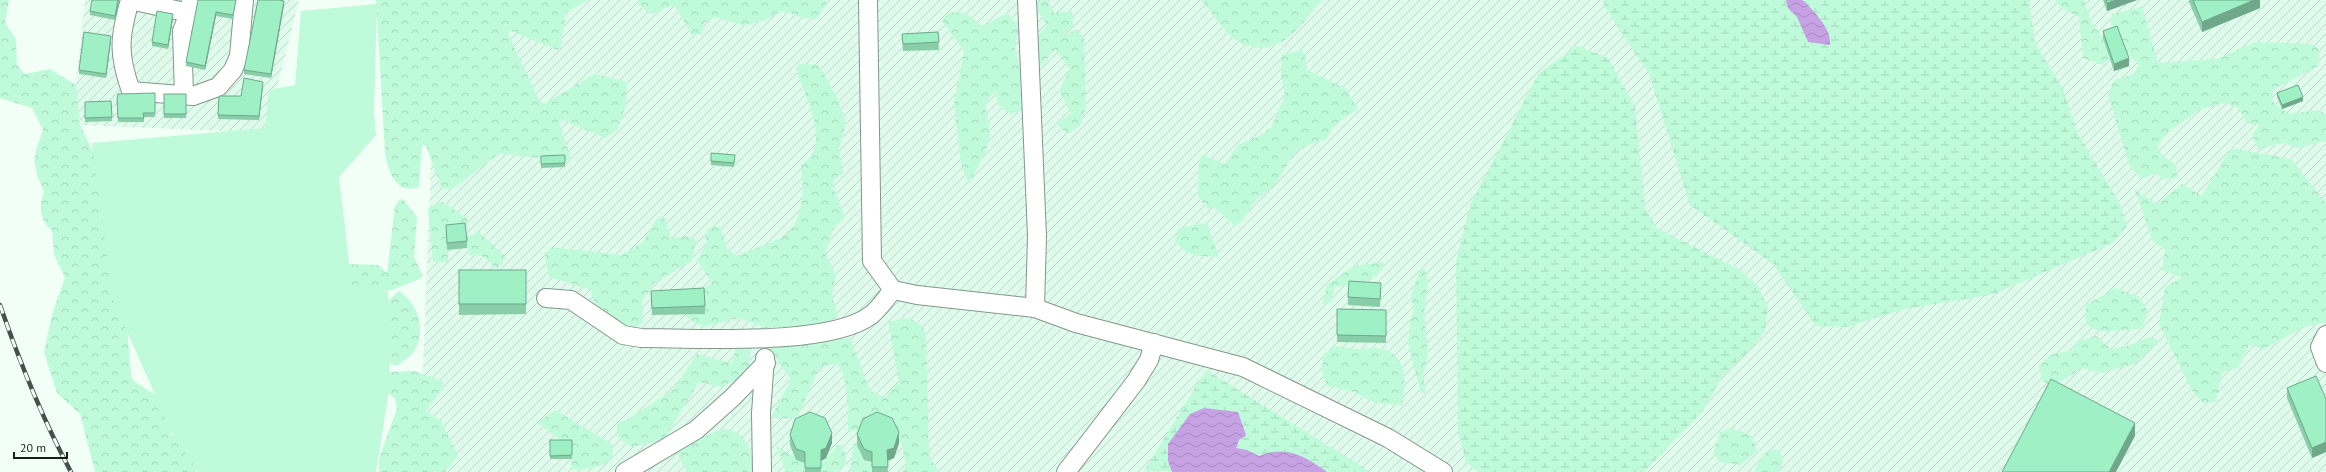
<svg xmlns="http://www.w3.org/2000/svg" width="2326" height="472" viewBox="0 0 2326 472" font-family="'PT Sans',sans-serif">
<defs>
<pattern id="industrial-furrows" width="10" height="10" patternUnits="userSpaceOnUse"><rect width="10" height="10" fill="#dffbeb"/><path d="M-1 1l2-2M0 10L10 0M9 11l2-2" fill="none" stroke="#bfd7c9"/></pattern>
<pattern id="forest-crowns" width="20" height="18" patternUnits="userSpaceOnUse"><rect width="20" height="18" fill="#bffbda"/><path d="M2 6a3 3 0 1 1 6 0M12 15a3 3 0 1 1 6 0" fill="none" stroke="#a3d7ba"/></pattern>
<pattern id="wetland-marsh" width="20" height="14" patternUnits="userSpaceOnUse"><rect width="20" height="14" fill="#bffbda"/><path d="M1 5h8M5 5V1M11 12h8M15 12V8" fill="none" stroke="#a3d7ba"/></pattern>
<pattern id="water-waves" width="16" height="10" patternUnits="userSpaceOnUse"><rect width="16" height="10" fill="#c6a2e4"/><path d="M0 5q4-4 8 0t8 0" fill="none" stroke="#a98bc3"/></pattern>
</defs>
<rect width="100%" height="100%" fill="#f2fff7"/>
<g fill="url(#industrial-furrows)">
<polygon points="85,0 299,0 266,133 80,125 76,85"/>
<polygon points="437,0 2326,0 2326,472 419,472"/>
</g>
<g fill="url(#forest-crowns)">
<path d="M 0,0 L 9,0 L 5,23 L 16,39 L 17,65 L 25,74 L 50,69 L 76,85 L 80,125 L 100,166 L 127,326 L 131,375 L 134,381 L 163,400 L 172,435 L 197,446 L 199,453 L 196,472 L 95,472 L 80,414 L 57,393 L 44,352 L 52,315 L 65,277 L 54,255 L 52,231 C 39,219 39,206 44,191 C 31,162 32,160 43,130 L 32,108 L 0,98 Z"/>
<path d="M 376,0 L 588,0 L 566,13 L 560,51 L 506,29 L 539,101 L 544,104 L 594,74 L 627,82 L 626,104 L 618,129 L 605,138 L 563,120 L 559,123 L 572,161 L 499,154 L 452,189 L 442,189 L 426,146 L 422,145 L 419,187 C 396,196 388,170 385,153 Z"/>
<polygon points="638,0 825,0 827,4 816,19 804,18 782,11 768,19 744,26 715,17 704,23 702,34 692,35 674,5 650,14 638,4"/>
<polygon points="1041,0 1047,0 1054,13 1072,11 1073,26 1063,36 1076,30 1084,37 1086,107 1080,126 1067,134 1057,124 1071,113 1059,91 1070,69 1055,49 1041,67 1035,40 1047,25 1033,5"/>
<path d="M 1201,0 L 1322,0 C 1298,28 1277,64 1235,40 C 1226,34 1209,9 1201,0 Z"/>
<polygon points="2055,0 2084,0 2091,21 2103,38 2109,58 2103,65 2083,58 2079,17 2060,7"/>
<path d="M 2142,7 L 2158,63 L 2217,59 L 2255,42 L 2313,44 C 2322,50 2319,57 2318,66 L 2273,90 L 2272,101 L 2288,114 L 2320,110 L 2326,115 L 2326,141 L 2297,148 L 2284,143 L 2258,149 L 2252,135 L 2260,124 L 2247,124 L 2238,107 L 2225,103 L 2201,109 L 2165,134 L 2158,146 L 2162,156 L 2176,164 L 2177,178 L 2163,179 L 2156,173 L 2142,179 L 2129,165 L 2108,94 L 2114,80 L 2134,74 L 2139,65 C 2128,52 2106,32 2112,14 Z"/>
<path d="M 948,12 L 965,13 L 983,26 L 1007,13 L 1019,26 L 1015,48 L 1029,101 L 1021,111 L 1010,114 L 999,105 L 995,92 C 977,105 992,120 990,135 C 989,149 975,171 969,184 L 961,164 L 954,104 L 964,51 L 942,21 Z"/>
<path d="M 1301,50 L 1305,54 L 1307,70 L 1346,89 L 1358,109 L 1335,124 L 1326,139 C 1287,151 1296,156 1275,184 C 1271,191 1261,194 1256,200 C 1249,209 1245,221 1235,226 L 1214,207 L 1208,209 L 1198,197 L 1199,159 L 1203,155 L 1225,164 L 1238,145 L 1261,135 L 1271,127 L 1285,96 L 1281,73 L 1282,55 Z"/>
<path d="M 799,64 L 819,65 L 838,100 L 846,123 L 839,149 L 843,173 L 833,180 L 833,187 L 845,217 L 833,229 L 825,253 L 836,275 L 832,297 L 838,317 L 829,321 L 828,325 L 792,330 L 766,328 L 739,318 L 703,327 L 686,317 L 686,300 L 712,283 L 697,260 L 707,243 L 705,235 L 709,228 L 720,226 L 727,248 L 736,256 C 747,251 781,240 788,233 C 804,216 804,187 801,165 C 805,162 810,158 812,154 C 825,132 804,91 796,71 Z"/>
<polygon points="2231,148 2291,159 2326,203 2326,323 2306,326 2264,349 2249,345 2239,367 2223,372 2215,402 2203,403 2191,389 2159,324 2165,287 2182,278 2162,270 2165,250 2152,240 2135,190 2157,204 2182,184 2202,196"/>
<polygon points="403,199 417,217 414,257 423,276 420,279 392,290 352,287 343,264 378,265 387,273 395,206 399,200"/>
<polygon points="442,202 467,218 468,226 446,232 448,262 433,262 428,209 430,206"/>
<polygon points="658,217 665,219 671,238 689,236 696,240 692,261 654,283 642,301 643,322 620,340 597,317 591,290 549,277 545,257 551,247 621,255 642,243"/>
<path d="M 1207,223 L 1219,257 C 1199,256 1186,257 1175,240 L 1179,228 Z"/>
<polygon points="479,232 506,257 497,269 483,256 469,255 465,237"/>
<path d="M 1383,262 L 1385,264 C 1376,284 1354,284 1335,287 L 1331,302 L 1322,304 L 1327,285 L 1354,266 Z"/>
<polygon points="1420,269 1425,270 1428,282 1424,314 1428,354 1423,376 1426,393 1421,393 1408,343 1410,322 1414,311 1411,295"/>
<path d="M 2115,288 L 2139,297 L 2147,310 L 2144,325 L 2139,329 C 2126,329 2090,337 2086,321 C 2085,316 2086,309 2086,305 Z"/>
<path d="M 399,291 C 419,304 428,334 412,354 C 408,358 402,362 397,366 L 383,362 L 382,354 L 389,300 Z"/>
<path d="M 910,318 L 924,328 L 926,336 L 929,449 L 930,458 L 939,472 L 903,472 L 906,465 L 901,442 L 882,424 L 863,430 L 848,431 C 848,418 849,367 835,364 C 830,363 822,368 818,370 L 798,416 L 794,418 L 775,418 L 772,415 L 791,380 L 771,351 L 773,343 L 850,338 L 870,391 L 885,397 L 899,382 L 888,322 Z"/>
<polygon points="2096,336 2111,349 2127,346 2150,337 2159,341 2135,364 2101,373 2083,368 2058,383 2049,385 2042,380 2039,366 2050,355 2073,350 2076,342"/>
<polygon points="737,342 751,342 749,371 747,375 721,387 699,382 664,439 660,441 631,447 617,436 618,422 626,420 673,390 697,354 732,363"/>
<path d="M 1336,346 C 1343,347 1350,349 1358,349 C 1364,349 1370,348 1376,348 C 1408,352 1407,381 1402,405 L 1376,403 L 1353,392 L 1327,386 L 1322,372 L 1323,355 Z"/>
<polygon points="414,371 442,381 443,388 426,411 441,421 458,456 445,472 379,472 379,458 397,409 395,399 378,383 388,372"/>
<path d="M 555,410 L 612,444 C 613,450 614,455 610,460 C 605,467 580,471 572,469 L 572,444 L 561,440 L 537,423 Z"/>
<polygon points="1731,428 1752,436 1757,451 1741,465 1719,462 1714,452 1720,432"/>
<path d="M 722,429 C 747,429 751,452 754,472 L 687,472 L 675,449 Z"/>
<polygon points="854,443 857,445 878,472 850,472"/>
<polygon points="838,445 842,445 846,456 846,465 835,472 786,472 776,446 816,469"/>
<polygon points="1775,449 1780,451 1783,462 1779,472 1754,472 1764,454"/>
</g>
<g fill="url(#wetland-marsh)">
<polygon points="1603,0 2029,0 2035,43 2064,91 2078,134 2120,204 2127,226 2113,243 1991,295 1905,309 1847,327 1816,326 1773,264 1690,205 1649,74 1606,9"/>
<polygon points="1577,46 1608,58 1635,107 1645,208 1657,228 1740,270 1758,286 1768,308 1765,331 1753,347 1723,375 1702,412 1644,472 1478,472 1466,462 1458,432 1456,261 1470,205 1539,73"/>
<polygon points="1206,370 1371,472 1144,471"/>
</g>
<polygon fill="#bffbda" points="377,4 374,115 376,135 339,177 352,287 388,284 390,384 376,472 198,472 171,431 113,300 92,143 265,128 269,90 295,85 301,11"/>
<g fill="url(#water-waves)">
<path d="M 1786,0 L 1802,0 L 1806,3 C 1816,14 1832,30 1830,45 L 1808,42 L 1797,17 L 1788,8 Z"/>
<path d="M 1204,408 L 1238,412 L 1246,435 L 1239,440 L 1236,448 L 1247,450 L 1259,456 C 1286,445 1305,456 1327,472 L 1172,472 L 1168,461 L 1168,444 L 1190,414 Z"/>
</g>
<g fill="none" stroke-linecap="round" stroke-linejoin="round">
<g stroke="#84968c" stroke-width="20">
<g id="minor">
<path d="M 130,0 C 119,38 118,54 131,91 L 193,96 L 218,87 L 233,70 L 239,56 L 244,0"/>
<polyline points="130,0 189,13 191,0"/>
<polyline points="1027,0 1037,236 1035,308"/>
<polyline points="184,95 182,31 189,13"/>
<polyline points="893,290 917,295 1035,308 1076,323 1243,367 1388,438 1443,472"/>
<path d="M 546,298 L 571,300 L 623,335 L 641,338 C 695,338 829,347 871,315 C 879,309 886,298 893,290 L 872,261 L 868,0"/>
<polyline points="2326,335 2320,347 2326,363"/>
<polyline points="625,472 696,430 732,398 766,363"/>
<polyline points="762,472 761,413 765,358"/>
<polyline points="1066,472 1136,381 1149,360 1154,343"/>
</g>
</g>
<use href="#minor" stroke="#fff" stroke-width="18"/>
<g stroke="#47504b" stroke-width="4.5">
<path id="rail" d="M 0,305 C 20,363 42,418 71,472"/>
</g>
<use href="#rail" stroke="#f2fff7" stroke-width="3" stroke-dasharray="9" stroke-linecap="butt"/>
</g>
<g fill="#89cea9">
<polygon points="119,0 115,20 90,15 90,11"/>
<polygon points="198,0 236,0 233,19 216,16 205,70 186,66 186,62"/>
<polygon points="2103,0 2137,0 2107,11"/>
<polygon points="2189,0 2260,0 2260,8 2202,32 2189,2"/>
<polygon points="284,5 271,78 244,74 244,70"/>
<polygon points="173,18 168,49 152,46 152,42"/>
<polygon points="2103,31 2129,66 2114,71 2103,38"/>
<polygon points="938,32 939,50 903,51 902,34"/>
<polygon points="111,40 106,78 79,74 79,70"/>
<polygon points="263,85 259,120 218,119 219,96 241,96"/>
<polygon points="155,93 155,117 144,117 144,122 118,122 117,99"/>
<polygon points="2277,93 2303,101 2282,109 2277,97"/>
<rect x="164" y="94" width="22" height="24"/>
<polygon points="111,101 112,121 85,122 85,102"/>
<polygon points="565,155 565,167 541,168 541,156"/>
<polygon points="735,159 734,167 711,165 711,161"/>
<polygon points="446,225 467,241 467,248 447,250 446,232"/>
<polygon points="459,270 526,270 526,314 459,315"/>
<polygon points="651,291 705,306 705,314 652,315"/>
<polygon points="1381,291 1380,307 1348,305 1348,297"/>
<polygon points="1337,309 1386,310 1386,343 1337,342"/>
<polygon points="2287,388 2326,399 2326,452 2312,458 2287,398"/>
<polygon points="857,434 899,443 894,458 887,461 888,472 872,472 872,462 864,460 857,445"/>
<polygon points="790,435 832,443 826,458 821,461 821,472 805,472 805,463 796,460 790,445"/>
<rect x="550" y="440" width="22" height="19"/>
</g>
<g fill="#6fa88a">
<polygon points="118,0 119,0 115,20 115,16"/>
<polygon points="2117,0 2137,0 2107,11 2107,3"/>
<polygon points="2254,0 2260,0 2260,8 2202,32 2202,22"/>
<polygon points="284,1 284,5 271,78 271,74"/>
<polygon points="216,12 216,16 205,70 205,66"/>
<polygon points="173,14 173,18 168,49 168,45"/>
<polygon points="111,36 111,40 106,78 106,74"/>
<polygon points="2129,58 2129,66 2114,71 2114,64"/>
<polygon points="263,82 263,85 259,120 259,116"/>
<polygon points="2303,97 2303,101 2282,109 2282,105"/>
<polygon points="2135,423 2135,436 2116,472 2109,472"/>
<polygon points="899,432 899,443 894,458 887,461 887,450"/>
<polygon points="832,433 832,443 826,458 821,461 821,472 821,450"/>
<polygon points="2326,442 2326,452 2312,458 2312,448"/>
</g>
<g fill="#9ff0c5" stroke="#6fa88a">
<polygon points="92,0 118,0 115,16 90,11"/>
<polygon points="198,0 236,0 233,15 216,12 205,66 186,62"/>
<polygon points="258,0 279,0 284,1 271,74 244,70"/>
<polygon points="2106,0 2117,0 2107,3"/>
<polygon points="2193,0 2254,0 2202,22"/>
<polygon points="157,11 173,14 168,45 152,42"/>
<polygon points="2117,26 2129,58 2114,64 2103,31"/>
<polygon points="84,32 111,36 106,74 79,70"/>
<polygon points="938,32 939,42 903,44 902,34"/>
<polygon points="244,78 263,82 259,116 218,115 219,96 241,96"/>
<polygon points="2298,85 2303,97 2282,105 2277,93"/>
<polygon points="155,93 155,113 143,113 144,118 118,118 117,99 118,94"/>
<rect x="164" y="94" width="22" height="20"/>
<polygon points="111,101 112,117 85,118 85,102"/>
<polygon points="711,153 735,155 734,163 711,161"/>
<polygon points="565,155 565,163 541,164 541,156"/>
<polygon points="465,223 467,241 447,243 446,225"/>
<rect x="459" y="270" width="67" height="34"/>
<polygon points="1349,281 1381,283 1380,299 1348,297"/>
<polygon points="704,288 705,306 652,308 651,291"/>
<polygon points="1337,309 1386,310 1386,336 1337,335"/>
<polygon points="2316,376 2326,399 2326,442 2312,448 2287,388"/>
<polygon points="2051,379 2135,423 2109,472 2002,472"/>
<polygon points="810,412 825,418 832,433 826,448 821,450 821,468 805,468 805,452 796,449 790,435 795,419"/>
<polygon points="877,412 892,418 899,432 894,448 887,450 888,467 872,467 872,452 864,449 857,434 863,419"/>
<polygon points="550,440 572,440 572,455 550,456"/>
</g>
<path d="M14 452v6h53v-6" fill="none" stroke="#171e1a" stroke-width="2"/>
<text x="20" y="452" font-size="12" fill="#171e1a" stroke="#f2fff7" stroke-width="3" paint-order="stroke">20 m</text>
</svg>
